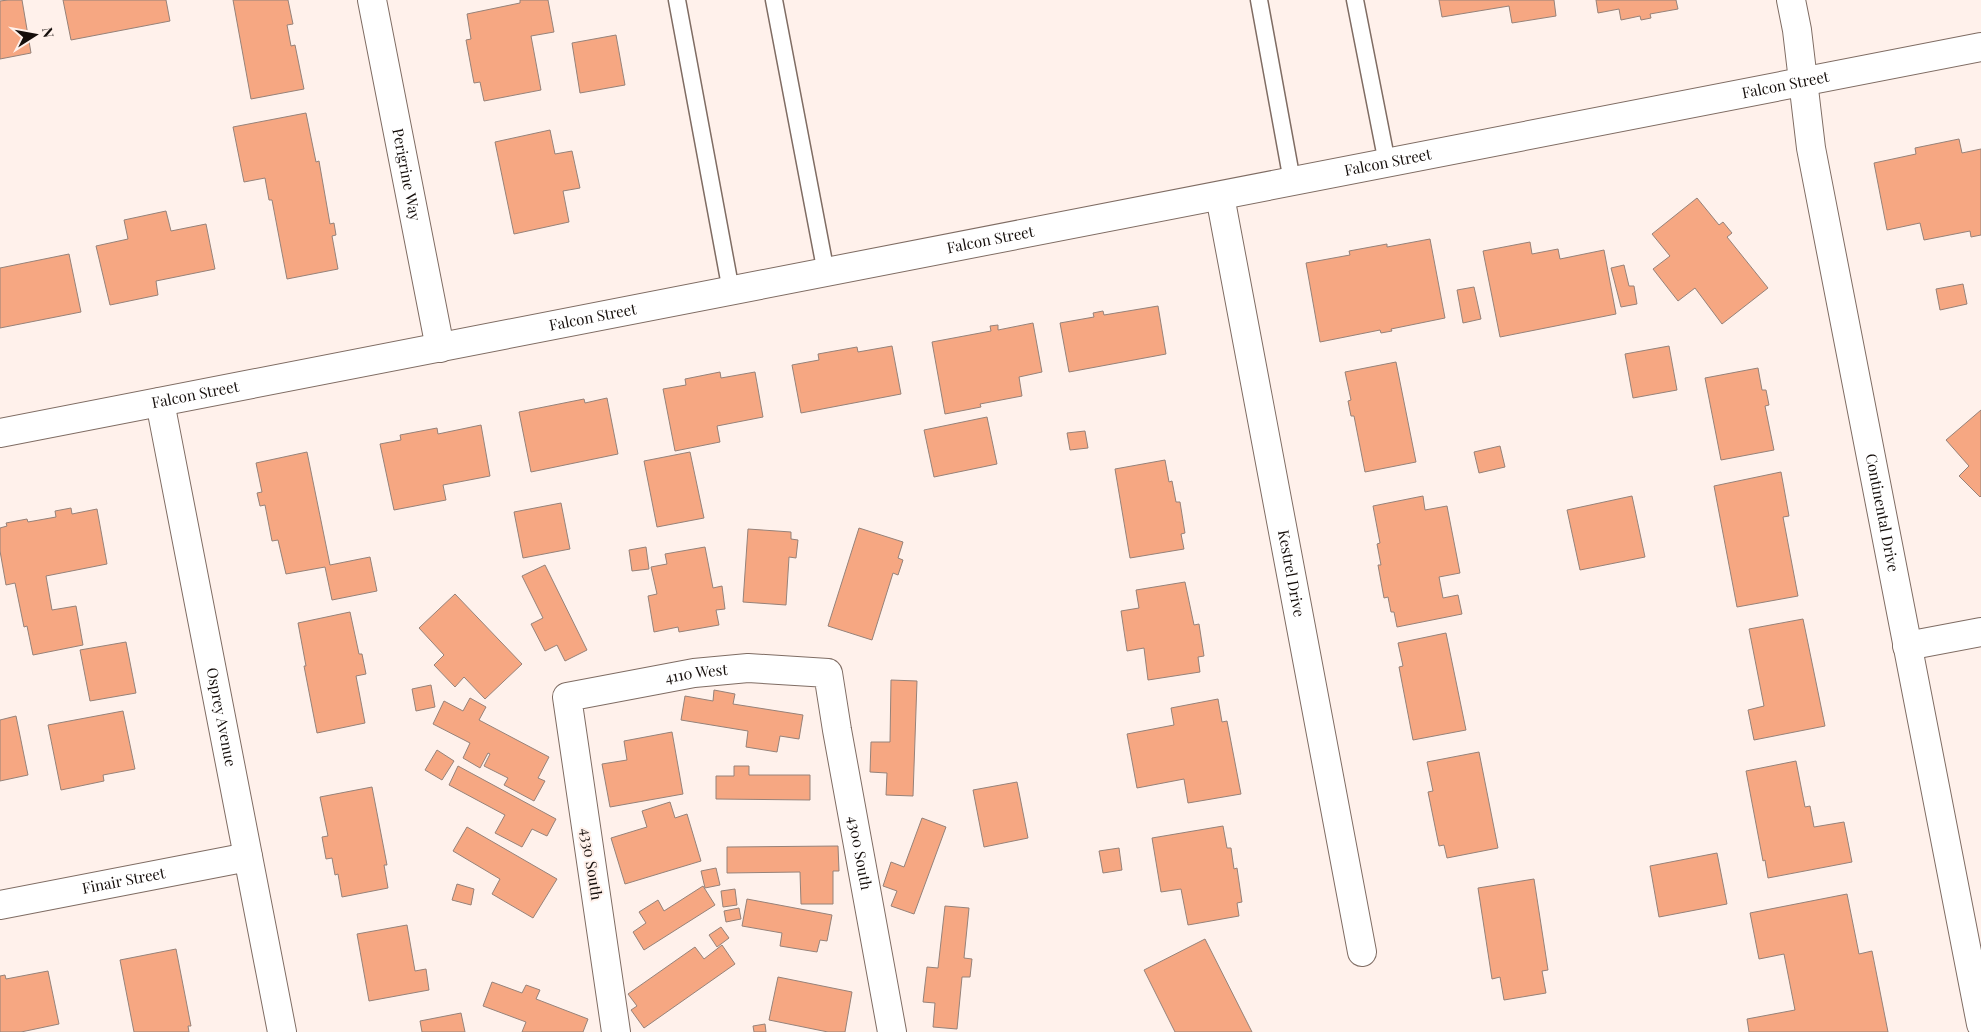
<svg xmlns="http://www.w3.org/2000/svg" width="1981" height="1032" viewBox="0 0 1981 1032" font-family="'Playfair Display',serif">
<rect width="100%" height="100%" fill="#fff1eb"/>
<g fill="#f6a782" stroke="#968279">
<polygon points="8,0 22,0 31,53 0,59 0,1"/>
<polygon points="63,0 166,0 170,21 71,40"/>
<polygon points="233,0 288,0 293,24 287,25 291,46 295,45 304,89 251,99"/>
<polygon points="520,0 548,0 554,32 531,36 541,90 484,101 480,82 474,83 466,40 471,39 467,14 520,3"/>
<polygon points="1439,0 1554,0 1556,16 1512,23 1509,6 1442,17"/>
<polygon points="1596,0 1676,0 1678,9 1650,14 1651,18 1641,20 1640,16 1621,20 1619,9 1598,13"/>
<polygon points="616,35 625,85 580,93 572,43"/>
<polygon points="306,113 316,162 319,161 330,224 334,223 336,235 332,236 338,269 287,279 272,200 269,200 265,178 244,182 233,127"/>
<polygon points="550,130 555,154 572,151 580,188 563,191 569,222 514,234 495,142"/>
<polygon points="1959,139 1962,153 1981,149 1981,235 1971,237 1970,231 1924,240 1920,223 1887,230 1874,163 1916,154 1915,148"/>
<polygon points="1697,198 1719,225 1723,222 1732,233 1727,237 1768,288 1722,324 1695,288 1678,301 1653,269 1670,256 1652,234"/>
<polygon points="166,211 171,231 206,224 215,269 156,281 158,295 110,305 96,246 128,239 124,220"/>
<polygon points="1430,239 1445,318 1391,329 1392,331 1381,333 1380,330 1320,342 1306,263 1350,255 1349,251 1387,244 1387,247"/>
<polygon points="1530,242 1532,254 1558,249 1560,259 1604,250 1616,314 1500,337 1483,251"/>
<polygon points="69,254 81,312 0,328 0,268"/>
<polygon points="1624,265 1629,286 1634,286 1637,304 1621,307 1611,268"/>
<polygon points="1963,284 1967,304 1940,310 1936,289"/>
<polygon points="1474,287 1481,319 1463,323 1457,290"/>
<polygon points="1158,306 1166,354 1069,372 1060,323 1094,317 1093,313 1103,311 1104,315"/>
<polygon points="1033,323 1042,372 1019,377 1022,396 980,404 981,407 945,414 932,342 991,331 990,326 998,325 998,330"/>
<polygon points="892,346 901,394 801,413 792,365 819,360 818,354 857,347 858,352"/>
<polygon points="1669,346 1677,390 1633,398 1625,354"/>
<polygon points="1396,362 1416,462 1365,472 1354,416 1351,416 1348,401 1351,400 1345,372"/>
<polygon points="1758,368 1762,390 1766,390 1769,405 1765,406 1774,450 1721,460 1705,378"/>
<polygon points="720,372 721,378 755,372 763,417 717,426 720,442 675,451 663,389 686,385 685,379"/>
<polygon points="607,398 618,454 531,472 519,412 584,399 585,403"/>
<polygon points="1981,410 1981,496 1980,497 1959,476 1969,466 1946,440"/>
<polygon points="987,417 997,464 934,477 924,430"/>
<polygon points="481,425 490,476 443,485 446,500 394,510 380,444 401,440 400,435 437,428 438,434"/>
<polygon points="1085,431 1088,448 1070,450 1067,433"/>
<polygon points="1500,446 1505,467 1479,473 1474,452"/>
<polygon points="307,452 330,565 370,557 377,591 332,600 325,567 286,574 278,540 272,541 265,505 260,506 257,493 262,492 256,463"/>
<polygon points="690,452 704,518 657,527 644,461"/>
<polygon points="1165,460 1169,482 1172,481 1176,502 1180,502 1185,533 1181,534 1184,549 1130,558 1115,469"/>
<polygon points="1781,472 1789,516 1783,517 1798,596 1737,607 1714,486"/>
<polygon points="1423,496 1425,510 1447,506 1460,573 1439,577 1443,598 1458,595 1462,614 1397,627 1394,612 1391,612 1388,597 1384,598 1378,565 1381,565 1377,544 1380,543 1373,506"/>
<polygon points="1632,496 1645,557 1580,570 1567,510"/>
<polygon points="561,503 570,549 523,558 514,512"/>
<polygon points="71,508 72,514 97,509 107,564 46,576 52,610 76,606 83,645 33,655 27,626 24,627 15,583 6,585 0,551 0,528 7,526 6,523 27,519 28,522 56,517 55,511"/>
<polygon points="859,528 903,542 898,558 903,560 898,575 893,573 872,640 828,626"/>
<polygon points="748,529 791,532 791,539 798,540 796,558 789,557 786,605 743,602"/>
<polygon points="646,547 649,569 632,571 629,550"/>
<polygon points="705,547 713,588 722,586 725,609 716,610 719,625 679,632 678,627 654,632 648,596 657,594 651,567 667,564 665,554"/>
<polygon points="545,565 587,650 565,661 557,645 545,651 531,624 543,618 522,576"/>
<polygon points="1185,582 1194,625 1199,624 1204,656 1198,657 1200,672 1148,680 1144,648 1127,651 1121,611 1139,608 1136,590"/>
<polygon points="455,594 522,664 485,699 464,677 455,687 434,665 444,655 419,628"/>
<polygon points="350,612 359,654 362,654 366,674 356,676 365,723 317,733 304,666 306,666 298,623"/>
<polygon points="1803,619 1825,726 1754,740 1748,710 1764,706 1749,629"/>
<polygon points="1446,633 1466,730 1413,740 1399,667 1403,666 1398,643"/>
<polygon points="126,642 136,693 90,701 80,650"/>
<polygon points="891,680 917,681 913,796 886,795 887,773 870,772 871,742 890,742"/>
<polygon points="431,685 435,707 416,711 412,689"/>
<polygon points="714,690 735,694 733,704 803,715 799,739 780,736 777,752 746,747 748,731 681,720 685,696 713,701"/>
<polygon points="470,698 486,707 479,720 549,757 538,778 545,781 534,801 504,785 508,778 484,766 490,754 488,753 480,768 463,758 470,743 433,724 444,701 463,711"/>
<polygon points="1218,699 1222,722 1227,721 1241,794 1188,803 1184,779 1137,788 1127,734 1174,725 1171,708"/>
<polygon points="123,711 135,769 103,775 104,781 61,790 48,725"/>
<polygon points="16,716 28,775 0,781 0,720"/>
<polygon points="672,732 683,794 610,807 602,764 627,760 624,741"/>
<polygon points="437,750 454,761 442,780 425,770"/>
<polygon points="1479,752 1498,848 1447,858 1444,845 1439,846 1428,792 1433,791 1427,762"/>
<polygon points="1796,761 1805,807 1810,806 1814,827 1844,822 1852,862 1768,878 1765,860 1763,861 1746,771"/>
<polygon points="458,766 556,819 547,836 532,829 522,847 495,833 505,815 449,785"/>
<polygon points="734,766 749,766 749,775 810,775 810,800 716,799 716,776 734,776"/>
<polygon points="1017,782 1028,838 984,847 973,790"/>
<polygon points="372,787 387,865 384,865 388,888 342,897 338,874 335,875 332,858 326,859 322,837 328,836 320,797"/>
<polygon points="670,802 675,818 687,814 701,861 625,884 611,838 647,827 642,811"/>
<polygon points="922,818 946,827 914,914 891,906 897,891 883,886 891,862 904,867"/>
<polygon points="1223,826 1227,848 1231,848 1234,869 1237,868 1242,902 1237,903 1239,916 1188,925 1181,889 1161,892 1152,838"/>
<polygon points="467,827 557,879 533,918 492,894 500,879 453,851"/>
<polygon points="838,846 839,871 833,871 833,904 801,904 800,872 727,873 727,847"/>
<polygon points="1119,848 1122,870 1103,873 1099,851"/>
<polygon points="1717,853 1727,904 1659,917 1650,866"/>
<polygon points="716,868 720,885 705,888 701,871"/>
<polygon points="1534,879 1548,970 1542,971 1546,993 1504,1000 1500,977 1492,979 1478,888"/>
<polygon points="457,884 474,889 471,905 452,900"/>
<polygon points="703,886 715,905 644,950 633,932 646,923 639,912 658,900 664,911"/>
<polygon points="735,889 737,905 723,907 721,891"/>
<polygon points="1847,894 1859,954 1872,951 1888,1032 1749,1032 1747,1019 1795,1010 1784,954 1759,959 1750,913"/>
<polygon points="747,899 832,915 827,941 820,940 817,952 780,946 782,933 742,926"/>
<polygon points="945,906 969,908 964,958 972,959 970,977 962,977 957,1029 933,1027 935,1003 923,1002 927,967 938,968"/>
<polygon points="739,908 741,919 726,922 724,911"/>
<polygon points="407,925 415,971 426,969 429,990 369,1001 357,934"/>
<polygon points="721,927 729,938 717,947 709,935"/>
<polygon points="1205,939 1252,1032 1175,1032 1144,970"/>
<polygon points="722,945 735,964 644,1028 631,1010 637,1006 628,994 695,947 704,959"/>
<polygon points="176,949 191,1026 188,1026 189,1032 134,1032 120,960"/>
<polygon points="48,971 59,1024 21,1032 0,1032 0,976 5,975 6,979"/>
<polygon points="778,977 852,992 845,1032 828,1032 769,1020"/>
<polygon points="492,982 522,993 526,985 540,990 536,999 588,1019 583,1032 522,1032 526,1022 483,1006"/>
<polygon points="461,1013 465,1032 422,1032 420,1021"/>
<polygon points="765,1024 766,1032 754,1032 753,1026"/>
</g>
<g fill="none" stroke-linecap="round" stroke-linejoin="round">
<g stroke="#7f6c63" stroke-width="19">
<g id="lane">
<polyline points="677,0 731,291"/>
<polyline points="774,0 826,273"/>
<polyline points="1259,0 1292,181"/>
<polyline points="1355,0 1387,163"/>
</g>
</g>
<g stroke="#7f6c63" stroke-width="30">
<g id="street">
<path id="s1" d="M 372,0 L 440,348"/>
<path id="s2" d="M 1791,0 L 1797,30 L 1811,148 L 1981,1024"/>
<path id="s3" d="M 1220,196 L 1362,952"/>
<path id="s4" d="M 160,402 L 282,1032"/>
<path id="s5" d="M 0,433 L 1981,47"/>
<polyline points="1907,646 1981,632"/>
<path id="s6" d="M 0,905 L 248,857"/>
<path id="s7" d="M 616,1032 L 567,697 L 694,673 L 748,668 L 828,673 L 837,730 L 892,1032"/>
</g>
</g>
<use href="#lane" stroke="#fff" stroke-width="16"/>
<use href="#street" stroke="#fff" stroke-width="28"/>
</g>
<g text-anchor="middle" stroke-width="4" stroke-linejoin="round" paint-order="stroke">
<g font-size="15" fill="#150e0b" stroke="#fff1eb">
<text dy="5" stroke="none"><textPath href="#s5" startOffset="1819">Falcon Street</textPath></text>
<text dy="5" stroke="none"><textPath href="#s5" startOffset="1414">Falcon Street</textPath></text>
<text dy="5" stroke="none"><textPath href="#s1" startOffset="178">Perigrine Way</textPath></text>
<text dy="5" stroke="none"><textPath href="#s5" startOffset="1009">Falcon Street</textPath></text>
<text dy="5" stroke="none"><textPath href="#s5" startOffset="604">Falcon Street</textPath></text>
<text dy="5" stroke="none"><textPath href="#s5" startOffset="199">Falcon Street</textPath></text>
<text dy="5" stroke="none"><textPath href="#s2" startOffset="521">Continental Drive</textPath></text>
<text dy="5" stroke="none"><textPath href="#s3" startOffset="384">Kestrel Drive</textPath></text>
<text dy="5" stroke="none"><textPath href="#s7" startOffset="470">4110 West</textPath></text>
<text dy="5" stroke="none"><textPath href="#s4" startOffset="321">Osprey Avenue</textPath></text>
<text dy="5" stroke="none"><textPath href="#s7" startOffset="785">4300 South</textPath></text>
<text transform="translate(591 864) rotate(81)" y="5">4330 South</text>
<text dy="5" stroke="none"><textPath href="#s6" startOffset="126">Finair Street</textPath></text>
</g>
</g>
<g transform="translate(35 35) rotate(79)" stroke="#fff1eb" stroke-width="4" paint-order="stroke">
<path d="M0-4L9 19L0 12L-9 19Z" fill="#150e0b"/>
<text y="-8" font-size="14" font-weight="bold" text-anchor="middle" fill="#150e0b">N</text>
</g>
</svg>
